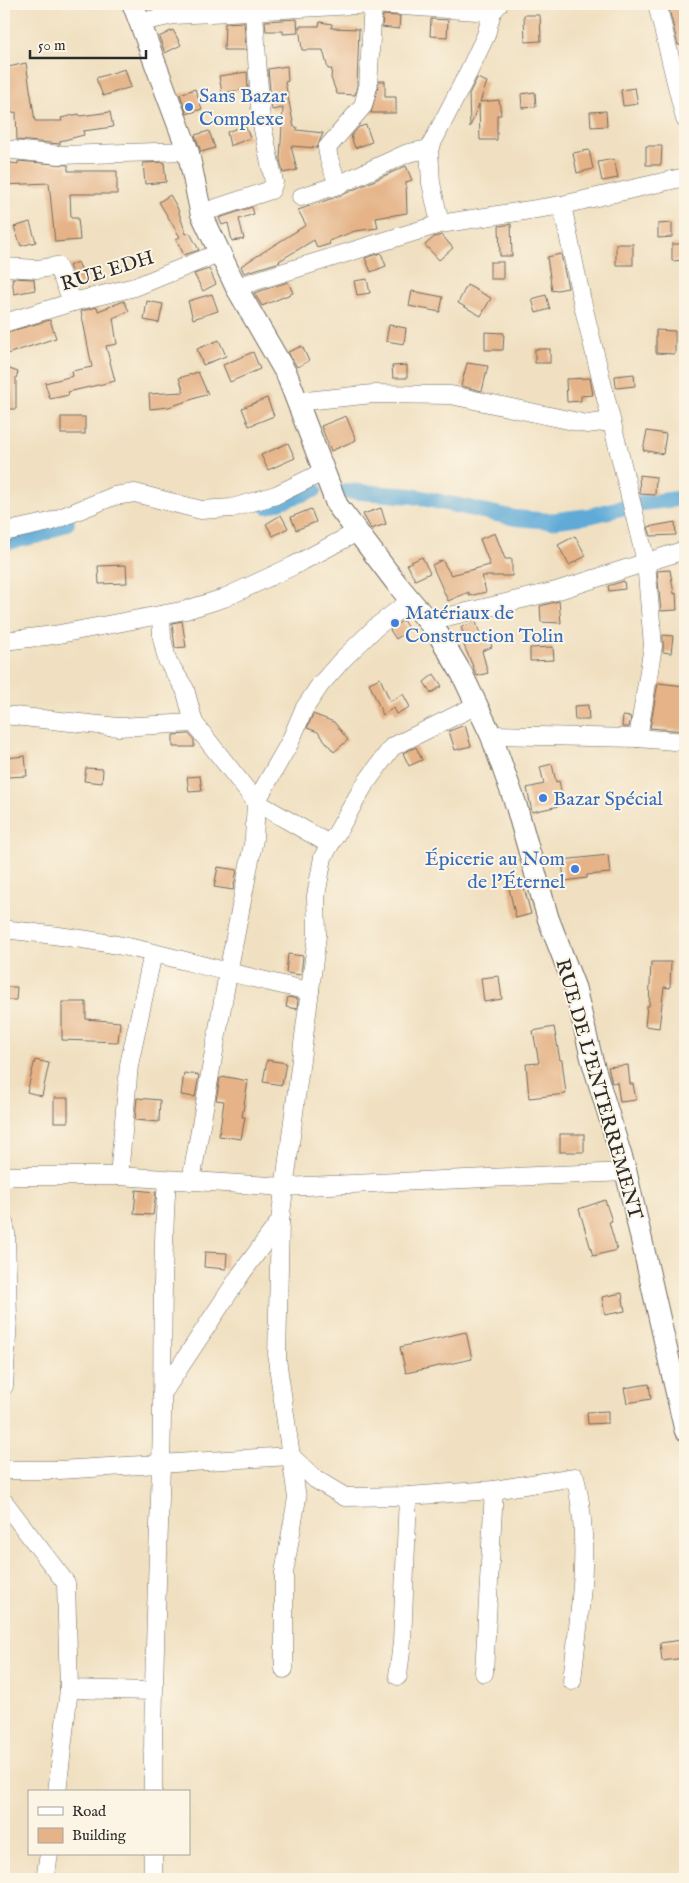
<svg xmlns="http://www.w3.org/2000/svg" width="689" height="1883" viewBox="0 0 689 1883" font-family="'IM FELL English',serif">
<rect width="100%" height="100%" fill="#fcf5e5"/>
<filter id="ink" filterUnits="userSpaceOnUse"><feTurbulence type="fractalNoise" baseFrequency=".02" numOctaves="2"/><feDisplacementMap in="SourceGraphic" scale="10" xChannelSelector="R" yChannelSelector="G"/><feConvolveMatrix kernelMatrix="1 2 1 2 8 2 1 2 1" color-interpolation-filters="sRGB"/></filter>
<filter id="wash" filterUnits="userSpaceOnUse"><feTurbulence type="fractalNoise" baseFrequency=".0096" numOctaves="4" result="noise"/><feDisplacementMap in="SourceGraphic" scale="20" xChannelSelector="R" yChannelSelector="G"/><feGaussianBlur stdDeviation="1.12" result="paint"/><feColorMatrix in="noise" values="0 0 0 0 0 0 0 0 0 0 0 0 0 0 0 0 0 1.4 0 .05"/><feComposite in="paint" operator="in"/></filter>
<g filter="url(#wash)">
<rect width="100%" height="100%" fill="#f0e0c1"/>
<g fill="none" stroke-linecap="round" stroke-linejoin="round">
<g stroke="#5faad7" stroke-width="16">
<polyline points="347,491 413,496 515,518 550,521 589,516 625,507"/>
<polyline points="642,503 685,498"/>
<polyline points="267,506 314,490"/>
<polyline points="4,543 40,535 67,523"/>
</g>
</g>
<g id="blocks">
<g fill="#e5b387">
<polygon points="681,4 685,45 678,45 668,5"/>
<polygon points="383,15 400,16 399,29 382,27"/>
<polygon points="524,15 540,15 541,41 525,42"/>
<polygon points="297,19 298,33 283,34 283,31 266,31 265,21"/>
<polygon points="431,19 448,20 447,37 430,36"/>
<polygon points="244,22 246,50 224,50 225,23"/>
<polygon points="320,22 332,24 331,28 359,29 357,85 355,95 337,94 331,78 332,69 328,69 323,50 302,50 299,26 319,26"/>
<polygon points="173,30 181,45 165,53 159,37"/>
<polygon points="26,63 35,121 62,121 61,118 79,114 80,116 110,112 113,127 83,131 84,135 60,141 60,144 17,140 16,112 4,114 4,101 6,101 4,68"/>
<polygon points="287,66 288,81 285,82 294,127 297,127 297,130 323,133 317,148 291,146 297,170 283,173 280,159 283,108 272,110 268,69"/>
<polygon points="125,69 131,87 103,96 96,78"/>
<polygon points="247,72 248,89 222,93 219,76"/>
<polygon points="477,78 487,82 480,102 499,100 501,115 497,115 497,140 480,140 479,104 470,127 469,94"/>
<polygon points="379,81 385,81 385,97 396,97 396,113 371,113"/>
<polygon points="635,88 638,104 623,106 621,90"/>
<polygon points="195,89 202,109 187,114 180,94"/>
<polygon points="535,92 536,107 522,108 521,94"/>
<polygon points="606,111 607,126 591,127 590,112"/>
<polygon points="245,125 250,138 230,146 227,132"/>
<polygon points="366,125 372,142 355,148 351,136 359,127"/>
<polygon points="209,131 215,148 201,152 195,135"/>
<polygon points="646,146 662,146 661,165 646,165"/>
<polygon points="589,150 593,169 577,173 573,153"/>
<polygon points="614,159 618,178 602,181 598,162"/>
<polygon points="18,161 68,165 68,171 117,171 117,194 70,194 71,218 78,218 80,240 55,242 49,183 4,185 4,162 18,164"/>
<polygon points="164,162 166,182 145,184 143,163"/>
<polygon points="406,166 412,180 406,182 407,213 376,218 378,228 355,231 329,241 330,244 317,248 314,240 279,261 280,262 244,273 241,266 306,225 298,210 342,195"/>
<polygon points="170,195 177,207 186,234 190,233 199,250 184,255 176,239 180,237 159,202"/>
<polygon points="252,207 254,214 239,219 244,239 232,241 228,223 222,225 219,218"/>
<polygon points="30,222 36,242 21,246 14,227"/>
<polygon points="672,223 672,237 658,238 658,224"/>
<polygon points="511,224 512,256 500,256 499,226"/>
<polygon points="442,235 453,248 439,260 425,245 434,237"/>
<rect x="616" y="244" width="17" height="21"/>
<polygon points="672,244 685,244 685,260 672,261"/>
<polygon points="381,253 386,266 371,272 365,258"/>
<polygon points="561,254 568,288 552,291 547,257"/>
<polygon points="78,262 87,282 78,286 69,266"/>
<rect x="490" y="262" width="13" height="17"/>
<polygon points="209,269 216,284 203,291 194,274"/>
<polygon points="12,278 34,279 35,290 14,294"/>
<polygon points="367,279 370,293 357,295 354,281"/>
<polygon points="288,282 293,293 262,306 254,293"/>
<polygon points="467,285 491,298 481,316 458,303"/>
<polygon points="412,291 443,297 440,312 409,306"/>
<polygon points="212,294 218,311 193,319 188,301"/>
<polygon points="546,295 550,309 536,313 532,299"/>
<polygon points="124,301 129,311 113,318 117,344 106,346 115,381 68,392 69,395 50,399 45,383 73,376 72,371 92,367 81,311 97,307 98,311"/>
<polygon points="147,301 163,304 159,323 144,320"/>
<polygon points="50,320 56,338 4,355 4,333"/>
<polygon points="389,325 406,328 404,344 386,341"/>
<polygon points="656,330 675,331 675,354 656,353"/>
<polygon points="485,332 504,333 503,350 485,350"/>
<polygon points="219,340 226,356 203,365 197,349"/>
<polygon points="302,346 309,361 297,367 288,352"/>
<rect x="535" y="349" width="15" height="14"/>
<polygon points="253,352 260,369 230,382 223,365"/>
<polygon points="467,363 488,366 482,391 461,386"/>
<polygon points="407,365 407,378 393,378 392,366"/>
<polygon points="4,367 18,372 16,378 16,409 4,409"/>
<polygon points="198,372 208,394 169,407 150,409 149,394 184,392 179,378"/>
<polygon points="634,374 635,386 616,388 615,376"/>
<polygon points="590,378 593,395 581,396 581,401 567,402 566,379"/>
<polygon points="267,398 274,416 249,426 242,408"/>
<polygon points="346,416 356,440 331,451 321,426"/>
<rect x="61" y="417" width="24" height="17"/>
<polygon points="647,431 666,434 663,454 643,450"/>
<polygon points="288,443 295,458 268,470 261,455"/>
<polygon points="639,475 656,477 655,495 640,494"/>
<polygon points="381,508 386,524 371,529 363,514"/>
<polygon points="311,509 316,522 296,530 291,517"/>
<polygon points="281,515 288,528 273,536 266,524"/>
<polygon points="675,522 676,535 651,536 648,527"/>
<polygon points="495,533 505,559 512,559 512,576 482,576 486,592 469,596 469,592 448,601 432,565 442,560 451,575 490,565 480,539"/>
<polygon points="575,536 586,556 569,565 558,545"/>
<polygon points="422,557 430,573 415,580 407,564"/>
<polygon points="126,565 127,583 99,584 98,566"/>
<polygon points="670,570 674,594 676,593 677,610 661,611 657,571"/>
<polygon points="624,581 625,589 609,591 608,586"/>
<polygon points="559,601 561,623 541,622 540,606"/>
<polygon points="403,620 409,630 396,639 390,630"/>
<polygon points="182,621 186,647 175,648 172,623"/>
<polygon points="476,622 481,637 488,635 492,647 482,651 488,673 477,676 463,643 466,642 461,627"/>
<polygon points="663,635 673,636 671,653 663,652"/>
<polygon points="553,647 554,660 530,661 530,648"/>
<polygon points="434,674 442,686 431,693 424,682"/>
<polygon points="380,678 390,701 403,694 410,707 396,714 393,708 383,715 369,683"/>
<polygon points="658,683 685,686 685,731 650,728"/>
<polygon points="588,705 589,720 575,720 574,706"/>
<polygon points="313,714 334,722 348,740 334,752 318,732 307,728"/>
<polygon points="623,716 631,717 629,727 622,727"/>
<polygon points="465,725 471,746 455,750 449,731"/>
<polygon points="189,734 194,740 194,747 173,747 173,735"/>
<polygon points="416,747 422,760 409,766 403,753"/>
<polygon points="25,756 27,776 7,777 6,758"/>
<polygon points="552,764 556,782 559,781 564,805 532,812 527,788 544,784 540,767"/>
<polygon points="86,768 103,769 102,783 84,781"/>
<polygon points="200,776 202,791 189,792 187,777"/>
<polygon points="608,855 610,873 587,875 587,878 564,881 562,860"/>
<polygon points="218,867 237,870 233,890 214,887"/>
<polygon points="522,880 531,914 516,918 508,884"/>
<polygon points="288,954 303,956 301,975 286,973"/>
<polygon points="651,962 671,962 670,988 664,987 659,1028 645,1026 647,1006 649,1006"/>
<polygon points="499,976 502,999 484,1002 481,978"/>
<polygon points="4,987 17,987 16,1000 4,1000"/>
<polygon points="288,997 298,999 297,1009 286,1007"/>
<polygon points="62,1002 86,1002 86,1019 120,1022 118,1042 62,1040"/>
<polygon points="554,1027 560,1060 562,1060 566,1094 529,1098 526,1064 539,1063 533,1031"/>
<polygon points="35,1060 49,1063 42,1096 27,1092"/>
<polygon points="267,1060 286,1063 282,1085 263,1082"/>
<polygon points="628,1065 630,1084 633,1084 636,1100 620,1102 617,1082 612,1083 608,1067"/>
<polygon points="184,1073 199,1075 195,1097 181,1095"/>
<polygon points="227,1077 248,1081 242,1117 245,1117 241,1139 219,1136 224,1101 216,1100 220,1078"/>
<rect x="54" y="1098" width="14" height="24"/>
<polygon points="137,1098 160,1100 159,1122 135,1120"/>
<rect x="560" y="1134" width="24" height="18"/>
<polygon points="136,1190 156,1192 153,1215 134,1214"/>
<polygon points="605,1200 612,1221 609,1222 617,1250 593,1256 579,1209"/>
<polygon points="205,1252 227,1253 226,1269 204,1267"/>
<polygon points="622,1293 625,1311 605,1315 602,1297"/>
<polygon points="466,1332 472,1359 406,1373 400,1347"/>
<polygon points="649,1384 651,1399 627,1403 624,1388"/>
<polygon points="608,1411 608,1423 588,1424 587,1412"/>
<polygon points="682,1640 684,1658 662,1661 660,1643"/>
</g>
</g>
</g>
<g filter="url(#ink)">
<use href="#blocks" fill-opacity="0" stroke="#706a60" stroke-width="1"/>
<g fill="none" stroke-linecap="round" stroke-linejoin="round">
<g stroke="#706a60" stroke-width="19">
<g id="minor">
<polyline points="657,4 685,119"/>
<polyline points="141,22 174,15 373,4 492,12"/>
<polyline points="4,149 60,155 188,151"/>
<polyline points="338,185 329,159 327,148 363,106 368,87 373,4"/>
<polyline points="301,197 338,185 408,153 429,149"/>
<polyline points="562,205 582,301 646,562 653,646 638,738"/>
<polyline points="201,213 271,190 274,182 261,120 254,12"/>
<polyline points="440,224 431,183 429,149 468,73 486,35 492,12 499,4"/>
<polyline points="4,267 38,269 57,266 73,302"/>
<polyline points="236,287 440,224 562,205 685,177"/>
<polyline points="4,323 73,302 135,287 221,252"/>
<polyline points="296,402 373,394 451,395 587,424 611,421"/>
<polyline points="4,532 50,522 114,496 135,493 201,510 232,508 276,495 325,471"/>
<polyline points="161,615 162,638 167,660 185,689 194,723 256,802 329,844"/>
<polyline points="429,621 556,591 685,550"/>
<polyline points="4,641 54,635 186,610 224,598 293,566 357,532"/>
<polyline points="4,715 118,727 194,723"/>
<polyline points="491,735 638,738 685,742"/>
<path d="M 4,929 C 54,935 105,941 154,953 C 206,966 257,980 310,991"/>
<polyline points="4,1176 119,1176 284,1187 626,1172"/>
<polyline points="119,1176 129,1065 153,953"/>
<polyline points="191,1181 228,973 254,839 256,802 290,742 304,709 320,685 342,660 376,627 410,601"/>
<polyline points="4,1222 6,1233 8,1319 4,1386"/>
<polyline points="162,1394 241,1274 280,1221"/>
<path d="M 4,1470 L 59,1470 L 291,1456 L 315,1479 L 345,1497 L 408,1496 L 494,1490 L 575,1477 C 592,1544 579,1613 572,1681"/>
<polyline points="4,1502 66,1583 69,1689 57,1792"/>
<polyline points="284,1669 284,1573 297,1498 277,1359 280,1221 317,936 316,896 323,857 363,787 392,747 477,705"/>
<polyline points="484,1673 494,1490"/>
<polyline points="398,1676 402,1642 408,1496"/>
<polyline points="69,1689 152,1691"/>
<path d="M 153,1792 C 152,1682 158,1573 161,1463 C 164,1368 160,1274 167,1180"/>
<polyline points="153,1854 153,1879"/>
<polyline points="45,1879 49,1854"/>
</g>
</g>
<g stroke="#706a60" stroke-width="23">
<polyline id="tertiary" points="133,4 188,151 201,213 236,287 287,375 337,505 397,584 437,632 462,674 491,735 516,805 548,918 575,988 592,1060 626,1172 685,1430"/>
</g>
<use href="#minor" stroke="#fff" stroke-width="18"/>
<use href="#tertiary" stroke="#fff" stroke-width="21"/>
</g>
</g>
<g fill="#3f7fe0" stroke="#fcf5e5" stroke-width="2">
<circle cx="189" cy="107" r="5"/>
<circle cx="395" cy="623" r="5"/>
<circle cx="543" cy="798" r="5"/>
<circle cx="575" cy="869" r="5"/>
</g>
<g text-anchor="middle" stroke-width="4" stroke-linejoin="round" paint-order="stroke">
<g font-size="20" fill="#366cbe" stroke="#fcf5e5" text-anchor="start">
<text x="199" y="102">Sans Bazar<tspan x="199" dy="23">Complexe</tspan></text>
<text x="405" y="619">Matériaux de<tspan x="405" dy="23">Construction Tolin</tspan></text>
<text x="553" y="805">Bazar Spécial</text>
<text x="565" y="865" text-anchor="end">Épicerie au Nom<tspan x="565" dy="23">de l'Éternel</tspan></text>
</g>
<g font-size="20" fill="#2b2b2b" stroke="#fcf5e5">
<text transform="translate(107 270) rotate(-17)" y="7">RUE EDH</text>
<text transform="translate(600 1089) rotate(74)" y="7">RUE DE L'ENTERREMENT</text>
</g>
</g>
<rect width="689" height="1883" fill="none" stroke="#fcf5e5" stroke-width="20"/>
<rect x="28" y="1790" width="162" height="65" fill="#fcf5e5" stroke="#a8a49b"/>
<rect x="38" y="1807" width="25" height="8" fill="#ffffff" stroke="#a8a49b"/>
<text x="72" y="1816" font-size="15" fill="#2b2b2b">Road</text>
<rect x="38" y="1828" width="25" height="15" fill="#e5b387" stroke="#a8a49b"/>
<text x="72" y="1840" font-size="15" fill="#2b2b2b">Building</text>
<path d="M30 50v8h116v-8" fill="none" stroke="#2b2b2b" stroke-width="2.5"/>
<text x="38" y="50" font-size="15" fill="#2b2b2b" stroke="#fcf5e5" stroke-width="4" paint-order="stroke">50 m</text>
</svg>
